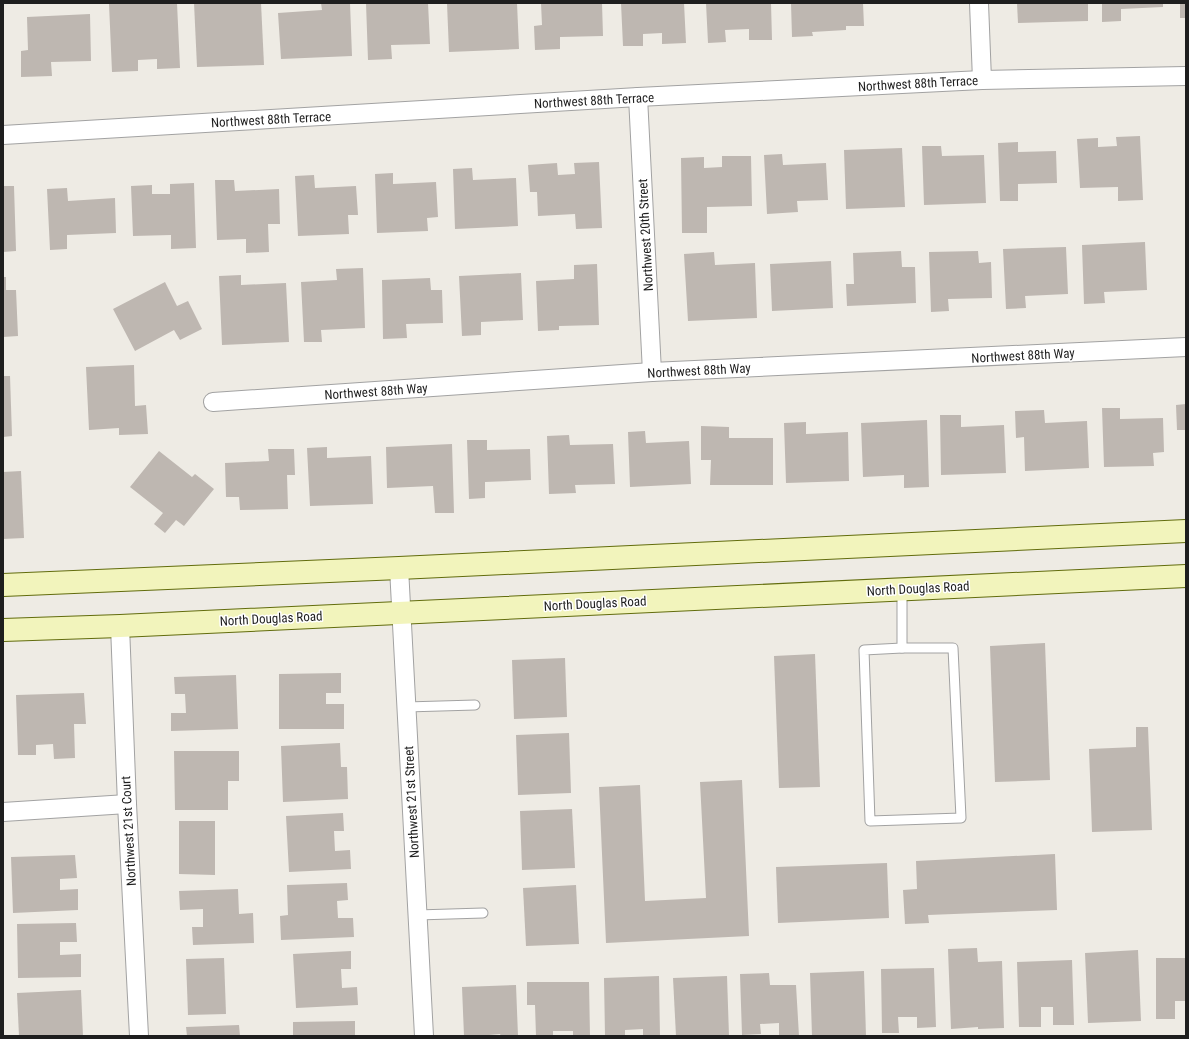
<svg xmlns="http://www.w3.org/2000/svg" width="1189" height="1039" viewBox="0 0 1189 1039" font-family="'Roboto Condensed',sans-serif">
<rect width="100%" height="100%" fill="#eeebe4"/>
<g fill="#beb7b1">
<polygon points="126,3 177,3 180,68 157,69 157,59 138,60 138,71 112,72 109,4"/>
<polygon points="194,3 261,3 264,65 197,67"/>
<polygon points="321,3 350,3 352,56 281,59 278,13 322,10"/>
<polygon points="366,3 428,3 430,44 391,45 392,59 368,60"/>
<polygon points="447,3 517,3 519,49 449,52"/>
<polygon points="541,3 602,3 603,36 560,37 560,49 535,50 534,26 542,25"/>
<polygon points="621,3 684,3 686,43 662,44 662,33 643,34 643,46 623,46"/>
<polygon points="706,3 771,3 772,40 749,40 749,29 725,30 726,42 708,43"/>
<polygon points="791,3 863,3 864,26 846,26 846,30 812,32 813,36 792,37"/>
<polygon points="1017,3 1088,3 1088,21 1018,23"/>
<polygon points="1102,3 1163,3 1163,7 1121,9 1121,21 1102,22"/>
<rect x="1180" y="3" width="6" height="15"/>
<polygon points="90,14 91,61 51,62 52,76 21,77 21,51 28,50 27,17"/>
<polygon points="1140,136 1143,200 1118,201 1118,187 1080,188 1077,139 1098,138 1098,147 1117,146 1116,137"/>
<polygon points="1018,142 1018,152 1056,151 1057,183 1018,184 1018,201 1000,201 998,143"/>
<polygon points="922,146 941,146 942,156 984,155 986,203 924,205"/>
<polygon points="902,148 905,207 846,209 844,150"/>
<polygon points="782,154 783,165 826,163 828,200 797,201 798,212 767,214 764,155"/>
<polygon points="722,156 751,156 752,206 707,207 707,233 682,233 681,158 704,157 704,168 722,167"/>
<polygon points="599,162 602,228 576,229 575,214 538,216 537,192 530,192 528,165 557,163 558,175 575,174 574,163"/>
<polygon points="472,168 473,180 516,178 518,226 455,229 453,169"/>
<polygon points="393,173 393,184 436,182 438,217 427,218 428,231 377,233 375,174"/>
<polygon points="314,175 315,188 356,186 358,215 348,215 349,234 298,236 295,176"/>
<polygon points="215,180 234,180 235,191 279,189 280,224 268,224 269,252 246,253 246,239 217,240"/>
<polygon points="194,183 196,248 171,249 171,235 133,236 131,186 152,185 152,194 170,194 170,184"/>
<polygon points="3,186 14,186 16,251 3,252"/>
<polygon points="67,188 68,201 115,198 116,233 67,235 67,249 50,250 47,189"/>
<polygon points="1145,242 1147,290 1104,292 1105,303 1084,304 1082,245"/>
<polygon points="1066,247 1068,294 1025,296 1026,308 1006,309 1003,249"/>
<polygon points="901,251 902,267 915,267 916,303 847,306 846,284 854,284 853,253"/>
<polygon points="978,251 979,263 991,262 992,298 948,299 949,311 931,312 929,252"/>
<polygon points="714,252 715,265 755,263 757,318 688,321 684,254"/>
<polygon points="831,261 833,308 772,311 770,264"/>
<polygon points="597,264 599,325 559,326 559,330 538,331 536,281 574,279 574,265"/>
<polygon points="363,268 365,328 321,330 322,342 304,342 301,282 337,280 336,269"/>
<polygon points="521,273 523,320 481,322 481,335 462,336 459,276"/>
<polygon points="241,275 241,285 286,283 289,342 222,345 219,276"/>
<polygon points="3,277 6,277 6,290 16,290 18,336 3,337"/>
<polygon points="430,278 431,290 442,290 443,323 406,324 407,338 383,339 382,280"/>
<polygon points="165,282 177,306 188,301 202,329 180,340 174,330 135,351 113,309"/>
<polygon points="134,365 135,406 146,405 148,434 119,435 119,428 89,430 86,367"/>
<polygon points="3,376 10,376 12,436 3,437"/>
<polygon points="1186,404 1186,430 1177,430 1176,405"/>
<polygon points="1102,408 1120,408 1120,419 1163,418 1164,452 1153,453 1154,466 1104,467"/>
<polygon points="1044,410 1045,423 1087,421 1089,468 1025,471 1024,437 1016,438 1015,411"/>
<polygon points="940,415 961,415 961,427 1004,425 1006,473 941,475"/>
<polygon points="927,420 929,487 904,488 904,475 863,477 861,423"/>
<polygon points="806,422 806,434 848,432 849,481 786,483 784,423"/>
<polygon points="701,426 729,427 729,438 773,438 773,485 710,485 711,460 701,460"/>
<polygon points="645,431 646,443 689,441 691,484 630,487 628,432"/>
<polygon points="569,435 570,445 613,444 615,484 575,485 576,493 549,494 547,436"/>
<polygon points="467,440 487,440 487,450 530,449 531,480 485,482 485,498 469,499"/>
<polygon points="452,444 454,513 435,513 433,486 387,488 386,447"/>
<polygon points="327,447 327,458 371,456 373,504 310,506 307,448"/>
<polygon points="268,449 294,449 295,475 287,475 288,509 240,510 239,497 226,497 225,463 269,461"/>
<polygon points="159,451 192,477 195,474 214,489 184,526 176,520 165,533 154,524 163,513 130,487"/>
<polygon points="21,471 24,538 3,539 3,472"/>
<polygon points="1045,643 1050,780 995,782 990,646"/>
<polygon points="815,654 820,787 779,788 774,656"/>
<polygon points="565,658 567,717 514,719 512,660"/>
<polygon points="341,673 341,693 326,693 326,704 344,704 344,729 279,729 279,674"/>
<polygon points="236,675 238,729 171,731 171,713 186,713 185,694 175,694 174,677"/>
<polygon points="84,693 86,724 74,724 75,758 54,759 53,744 36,745 36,755 18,755 16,695"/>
<polygon points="1136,727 1148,727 1152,830 1092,832 1089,749 1136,747"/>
<polygon points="569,733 571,793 518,795 516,735"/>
<polygon points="340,743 341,767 347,767 348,799 283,802 281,746"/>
<polygon points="174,751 239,751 239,781 228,781 228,810 175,810"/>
<polygon points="742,780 749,936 606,943 599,787 640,785 645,901 706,898 700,782"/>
<polygon points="572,809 575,868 522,870 520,811"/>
<polygon points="343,813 344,831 334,831 335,851 350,850 351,869 289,872 286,816"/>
<polygon points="179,821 215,821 215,875 179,874"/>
<polygon points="1055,854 1057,910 928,915 929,923 905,924 903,890 917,889 916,861"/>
<polygon points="75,855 77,878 60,879 60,890 78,889 78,910 13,913 11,857"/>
<polygon points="887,863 889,918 778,923 776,867"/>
<polygon points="347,883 348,900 337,901 338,918 353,918 354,937 281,940 280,916 288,915 287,885"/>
<polygon points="576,885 579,944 526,946 523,888"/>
<polygon points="238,889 239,914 253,913 254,943 193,945 192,927 203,927 203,909 180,910 179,891"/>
<polygon points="76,923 77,942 60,942 60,955 81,954 81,977 18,978 17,924"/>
<polygon points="977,948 978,962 1002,961 1004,1028 978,1029 978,1027 951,1029 948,949"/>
<polygon points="1138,950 1141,1021 1088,1023 1085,953"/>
<polygon points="351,951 351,969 341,969 342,988 357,987 358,1005 296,1008 293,954"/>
<polygon points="224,958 226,1014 188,1015 186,959"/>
<polygon points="1156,958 1186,958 1186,1001 1175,1001 1175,1019 1156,1019"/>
<polygon points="1072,960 1074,1025 1053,1025 1053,1007 1041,1007 1041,1027 1019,1027 1017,962"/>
<polygon points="934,968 936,1027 917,1028 917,1017 898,1017 899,1033 882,1033 881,969"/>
<polygon points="864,971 866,1036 812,1036 810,973"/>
<polygon points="769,973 770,985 796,985 799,1036 779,1036 779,1023 760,1024 761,1034 742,1035 740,974"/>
<polygon points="659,976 660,1036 643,1036 643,1029 625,1030 625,1036 605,1036 604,978"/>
<polygon points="727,976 729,1036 676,1036 673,978"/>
<polygon points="527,982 589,982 590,1036 573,1036 573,1031 553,1031 553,1036 536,1036 535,1005 527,1005"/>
<polygon points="516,985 518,1036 501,1036 500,1034 489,1035 489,1036 464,1036 462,987"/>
<polygon points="81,990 83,1036 19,1036 17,993"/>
<polygon points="355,1021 355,1036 293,1036 293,1022"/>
<polygon points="239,1025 240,1036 187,1036 186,1027"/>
</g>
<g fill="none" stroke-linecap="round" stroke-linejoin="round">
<g stroke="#a2a2a2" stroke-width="11">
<g id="lane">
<polyline points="902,589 902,648"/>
<polygon points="902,648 953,648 961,818 870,821 864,650"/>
<polyline points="406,707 475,705"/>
<polyline points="417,915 483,913"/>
</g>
</g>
<g stroke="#a2a2a2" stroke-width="20">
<g id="street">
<polyline points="979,3 982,80"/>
<polyline points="638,97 652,372"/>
<polyline points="3,135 638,97 982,80 1186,76"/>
<polyline points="213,402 652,372 1186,347"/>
<polyline points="399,568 424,1036"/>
<polyline points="120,626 127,804 139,1036"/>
<polyline points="3,812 127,804"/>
</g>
</g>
<g stroke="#626c0d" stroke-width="24">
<g id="secondary">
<polyline points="3,585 399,568 1186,531"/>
<polyline points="3,630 120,626 1186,576"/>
</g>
</g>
<use href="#lane" stroke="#fff" stroke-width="9"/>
<use href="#street" stroke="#fff" stroke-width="18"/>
<use href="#secondary" stroke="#f2f4bc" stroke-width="22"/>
</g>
<g text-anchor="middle" stroke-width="3" stroke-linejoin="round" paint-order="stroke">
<g font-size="13" fill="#1e1e1e" stroke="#fff">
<text transform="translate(918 83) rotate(-3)" y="5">Northwest 88th Terrace</text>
<text transform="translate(594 100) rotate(-3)" y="5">Northwest 88th Terrace</text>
<text transform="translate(271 119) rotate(-3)" y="5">Northwest 88th Terrace</text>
<text transform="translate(645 235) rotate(-93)" y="5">Northwest 20th Street</text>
<text transform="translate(1023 355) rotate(-3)" y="5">Northwest 88th Way</text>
<text transform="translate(699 370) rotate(-3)" y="5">Northwest 88th Way</text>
<text transform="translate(376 391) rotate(-4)" y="5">Northwest 88th Way</text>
<text transform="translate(918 588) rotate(-3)" y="5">North Douglas Road</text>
<text transform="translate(595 603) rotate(-3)" y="5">North Douglas Road</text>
<text transform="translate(271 618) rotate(-3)" y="5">North Douglas Road</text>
<text transform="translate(411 802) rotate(-93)" y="5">Northwest 21st Street</text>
<text transform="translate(128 831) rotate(-93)" y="5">Northwest 21st Court</text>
</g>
</g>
<rect width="1189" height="1039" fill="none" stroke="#1e1e1e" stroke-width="8"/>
</svg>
